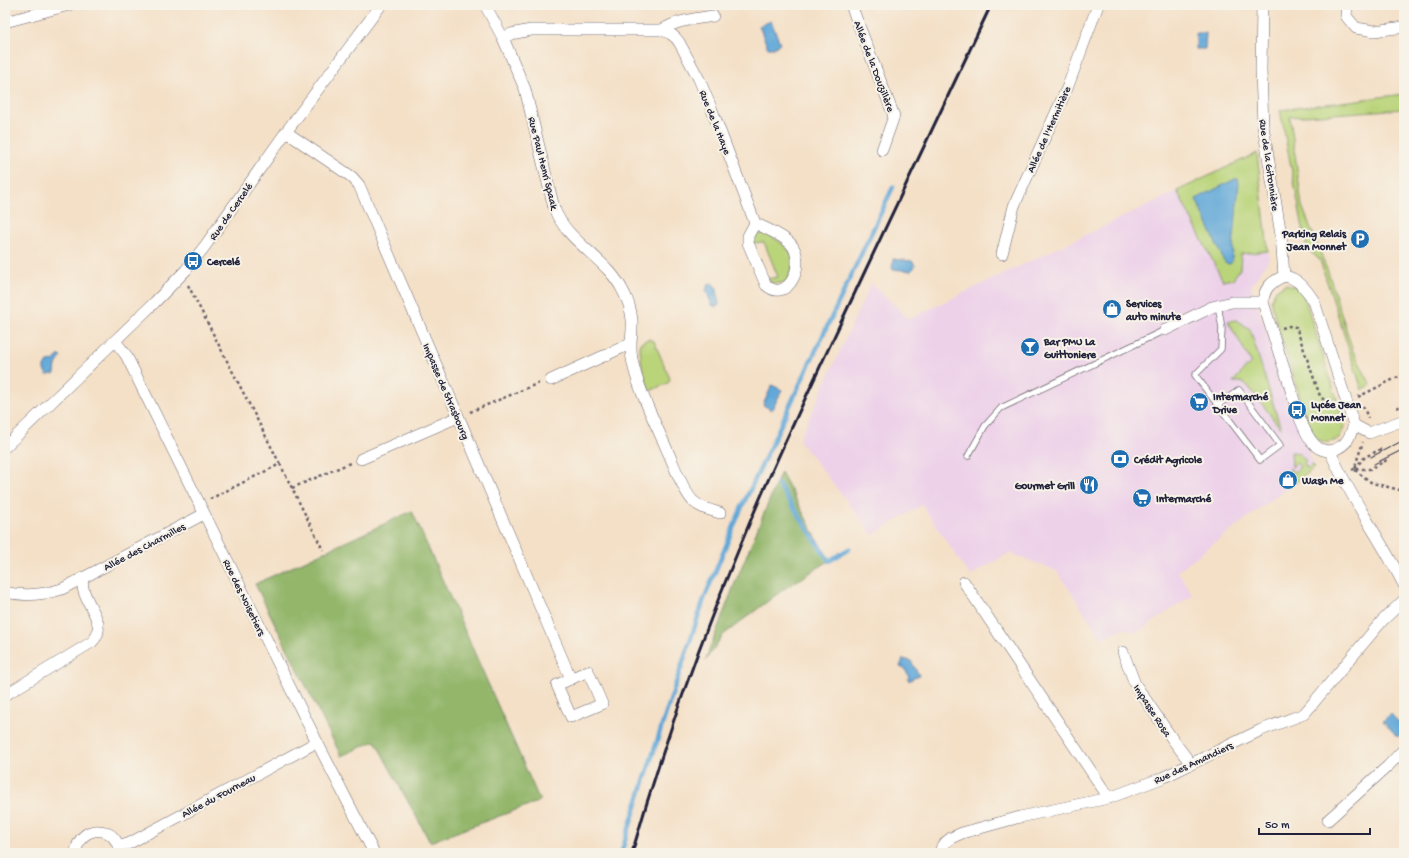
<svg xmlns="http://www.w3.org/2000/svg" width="1409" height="858" viewBox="0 0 1409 858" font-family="'Gochi Hand',sans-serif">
<rect width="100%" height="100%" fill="#f7f3e8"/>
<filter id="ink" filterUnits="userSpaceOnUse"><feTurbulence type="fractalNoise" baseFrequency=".025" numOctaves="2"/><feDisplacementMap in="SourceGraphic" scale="8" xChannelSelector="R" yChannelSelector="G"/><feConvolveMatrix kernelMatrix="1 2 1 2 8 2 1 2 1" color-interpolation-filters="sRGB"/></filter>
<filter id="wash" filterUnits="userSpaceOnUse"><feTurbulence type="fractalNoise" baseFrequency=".012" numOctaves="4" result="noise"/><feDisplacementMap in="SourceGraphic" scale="16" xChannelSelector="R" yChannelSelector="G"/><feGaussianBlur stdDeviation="0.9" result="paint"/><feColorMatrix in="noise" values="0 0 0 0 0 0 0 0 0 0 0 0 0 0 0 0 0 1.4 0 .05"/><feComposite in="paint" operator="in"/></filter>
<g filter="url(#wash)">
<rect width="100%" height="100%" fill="#f4e0c7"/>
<polygon fill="#edd1e9" points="1257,153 1269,259 1251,286 1314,468 1177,571 1193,595 1136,633 1128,629 1119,630 1113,632 1102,639 1057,571 1009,553 970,576 922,505 873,535 799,440 871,283 909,319"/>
<g fill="#bad47a" stroke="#6e7b5a">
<polygon points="1404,94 1404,109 1290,117 1302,206 1328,272 1353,351 1371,385 1362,390 1320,260 1307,249 1280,110"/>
<polygon points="1257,153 1268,251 1241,254 1240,269 1233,279 1223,281 1177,191"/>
<path d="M 767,233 C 788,248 801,253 787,281 C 779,284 773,285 767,279 L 778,277 L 764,242 L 753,243 L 755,236 L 758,234 Z"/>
<path d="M 1285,284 L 1298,287 L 1303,293 L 1345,425 L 1339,439 C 1324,445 1320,443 1310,430 L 1275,318 L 1271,300 L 1276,290 Z"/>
<polygon points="1237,320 1250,329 1281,429 1248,386 1241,382 1233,382 1251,362 1228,321"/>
<path d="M 648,339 L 654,341 L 670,379 L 668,383 L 650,391 C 643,375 640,361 640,343 Z"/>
<path d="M 1291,452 C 1299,452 1301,455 1306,461 L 1304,463 L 1307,468 L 1312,465 L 1314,468 L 1295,483 L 1289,475 L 1290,468 L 1294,472 L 1300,467 L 1297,463 L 1292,467 Z"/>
</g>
<g fill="#93b66a" stroke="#5a6c52">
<polygon points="781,472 829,561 784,589 723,635 705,661 733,588"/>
<polygon points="412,511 540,801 430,842 375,741 341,756 255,584"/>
</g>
<g fill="#62a8d8" stroke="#42658a">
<polygon points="771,21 780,43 774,48 768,48 759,26"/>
<polygon points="1196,33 1206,33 1205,49 1196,49"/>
<polygon points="1235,179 1238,179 1239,182 1232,261 1230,264 1225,263 1196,199"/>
<polygon points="893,259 912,261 915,265 914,268 911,271 892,269"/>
<polygon points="711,283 713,284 717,288 719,305 716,307 712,305 706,291 707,286"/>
<polygon points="59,355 61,357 56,365 55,374 47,375 44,370 44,366 48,362 53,361"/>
<polygon points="772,385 782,390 772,410 763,405"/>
<polygon points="903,659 911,661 919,675 909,681 908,678 909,677 905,669 900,667"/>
<polygon points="1391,714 1404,728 1404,731 1398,737 1383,721"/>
</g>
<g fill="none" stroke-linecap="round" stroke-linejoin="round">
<g stroke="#62a8d8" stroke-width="4.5">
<polyline points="778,484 829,561 849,549"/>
<polyline points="621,853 667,710 704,599 741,509 893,187"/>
</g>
</g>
</g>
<g filter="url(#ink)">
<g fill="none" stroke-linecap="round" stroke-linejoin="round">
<g stroke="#6c646c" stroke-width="7">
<g id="lane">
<polyline points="1218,405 1239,390 1280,445 1260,460 1195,375 1221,349 1222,328 1218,305"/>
<polyline points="968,456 985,426 1001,408 1165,330"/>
</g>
</g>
<g stroke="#6c646c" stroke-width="12">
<g id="street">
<path d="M 485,5 L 503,38 L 525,89 L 554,208 C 567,243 607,258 623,291 C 628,300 631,310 632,320 C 633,334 629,344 632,359 C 637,388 656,424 668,452 C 674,465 683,491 693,501 C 700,508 710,510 720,513"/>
<polyline points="851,5 894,116 882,150"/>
<polyline points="1262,5 1261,70 1263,126 1281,235 1284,276"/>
<polyline points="1347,5 1346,16 1356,28 1374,31 1404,27"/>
<polyline points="5,22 69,5"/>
<path d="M 662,30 C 677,20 695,19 713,16"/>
<path d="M 503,38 L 511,34 L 531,30 L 662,30 C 670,33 674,35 679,42 L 699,79 L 712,110 L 755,223 C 766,229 781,234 790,243 C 808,262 788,305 766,285 L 748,243 L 748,236 L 755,223"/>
<polyline points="286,132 352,177 359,185 571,679"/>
<polyline points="1002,254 1014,206 1068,86 1098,5"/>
<path d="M 1284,276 C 1298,278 1306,289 1314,301 L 1354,425 C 1349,438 1348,444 1334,450 C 1328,452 1319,450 1315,445 C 1302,433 1293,397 1288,380 C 1279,354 1271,328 1263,302 C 1264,288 1271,282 1284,276 Z"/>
<polyline points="1165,330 1212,307 1232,302 1263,302"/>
<polyline points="115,341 126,355 317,742 374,853"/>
<polyline points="551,380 630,344"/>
<polyline points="1354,425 1369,433 1404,420"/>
<polyline points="5,447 155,302 186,270 205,246 286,132 381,5"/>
<path d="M 1330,451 C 1350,498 1381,539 1404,585"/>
<polyline points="361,459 458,417"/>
<polyline points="964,582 1109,798"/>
<path d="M 5,592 C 25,597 43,595 62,589 L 204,514"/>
<polyline points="1123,652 1135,684 1173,740 1191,764"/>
<polygon points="588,671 602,704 571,717 557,685"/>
<path d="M 5,695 L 92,642 C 112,622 78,601 83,578"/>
<polyline points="1328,820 1388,766 1404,749"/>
<polyline points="118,845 128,844 317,742"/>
<path d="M 76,853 C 78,823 119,824 119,853"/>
<polyline points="941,853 941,849 946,842 951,838 962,833 1020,817 1109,798 1162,778 1261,730 1304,714 1382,621 1404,600"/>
</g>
</g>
<g stroke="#6c646c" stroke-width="2.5" stroke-dasharray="3 3" stroke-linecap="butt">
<polyline points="1403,126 1404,149"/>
<polyline points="188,285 280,464"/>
<polyline points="1282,328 1289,326 1296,327 1320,396 1330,406 1334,405"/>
<polyline points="1358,397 1404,374"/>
<polyline points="1363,406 1368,418"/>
<polyline points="1397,408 1404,404"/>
<polyline points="470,412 539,383"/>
<polyline points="1381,449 1365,457 1354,469 1370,469 1387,460"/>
<polyline points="1352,470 1354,469 1363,442"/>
<polyline points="1355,470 1372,483 1404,491"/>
<polyline points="292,488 350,463"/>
<polyline points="210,499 280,464 323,550"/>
</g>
<use href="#lane" stroke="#fff" stroke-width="5.5"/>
<use href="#street" stroke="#fff" stroke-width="11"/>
<g stroke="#22223b" stroke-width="1">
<polyline points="1371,457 1404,440"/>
<polyline points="1374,464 1404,449"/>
</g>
<path stroke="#22223b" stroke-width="3" d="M 632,853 C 663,745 701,638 745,534 C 782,444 825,357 866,269 C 908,181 950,93 991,5"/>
</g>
</g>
<defs>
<g id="parking-disc" transform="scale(1)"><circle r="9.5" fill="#1f6fb2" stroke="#f7f3e8"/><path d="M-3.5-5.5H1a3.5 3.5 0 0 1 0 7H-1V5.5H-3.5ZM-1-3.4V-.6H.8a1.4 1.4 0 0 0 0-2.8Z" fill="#fff"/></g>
<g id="bus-disc" transform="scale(1)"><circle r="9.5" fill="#1f6fb2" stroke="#f7f3e8"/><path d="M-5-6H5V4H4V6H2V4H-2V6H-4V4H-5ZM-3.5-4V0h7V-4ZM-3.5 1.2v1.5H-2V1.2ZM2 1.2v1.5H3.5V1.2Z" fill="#fff"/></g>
<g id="shop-disc" transform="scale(1)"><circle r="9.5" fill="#1f6fb2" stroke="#f7f3e8"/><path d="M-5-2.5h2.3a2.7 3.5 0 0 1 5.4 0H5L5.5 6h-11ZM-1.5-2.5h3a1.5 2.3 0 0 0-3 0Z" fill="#fff"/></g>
<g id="bar-disc" transform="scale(1)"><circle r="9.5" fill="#1f6fb2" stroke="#f7f3e8"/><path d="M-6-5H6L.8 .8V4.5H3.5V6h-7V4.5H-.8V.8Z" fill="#fff"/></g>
<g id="supermarket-disc" transform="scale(1)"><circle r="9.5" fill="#1f6fb2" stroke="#f7f3e8"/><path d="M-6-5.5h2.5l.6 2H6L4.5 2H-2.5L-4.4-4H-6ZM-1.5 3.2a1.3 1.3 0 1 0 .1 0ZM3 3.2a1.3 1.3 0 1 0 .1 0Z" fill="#fff"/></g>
<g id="bank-disc" transform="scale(1)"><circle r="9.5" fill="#1f6fb2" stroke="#f7f3e8"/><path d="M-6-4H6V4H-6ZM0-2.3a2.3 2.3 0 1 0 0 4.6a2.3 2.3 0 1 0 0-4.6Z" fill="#fff"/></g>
<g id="restaurant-disc" transform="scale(1)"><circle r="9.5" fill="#1f6fb2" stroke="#f7f3e8"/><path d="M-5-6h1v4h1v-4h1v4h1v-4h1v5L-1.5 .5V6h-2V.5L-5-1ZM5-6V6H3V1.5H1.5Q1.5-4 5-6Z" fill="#fff"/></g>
</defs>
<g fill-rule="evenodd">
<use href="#parking-disc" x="1360" y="239"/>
<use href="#bus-disc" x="193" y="261"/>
<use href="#shop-disc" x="1112" y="309"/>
<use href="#bar-disc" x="1030" y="347"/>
<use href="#supermarket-disc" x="1199" y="402"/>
<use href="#bus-disc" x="1297" y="410"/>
<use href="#bank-disc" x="1120" y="459"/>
<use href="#shop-disc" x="1288" y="480"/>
<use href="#restaurant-disc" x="1089" y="485"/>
<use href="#supermarket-disc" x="1142" y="498"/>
</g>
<g text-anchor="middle" stroke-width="4" stroke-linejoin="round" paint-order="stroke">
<g font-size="11" fill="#22223b" stroke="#f7f3e8">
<text transform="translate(875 66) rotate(69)" y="4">Allée de la Douzillère</text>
<text transform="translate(716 122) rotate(68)" y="4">Rue de la Haye</text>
<text transform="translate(1048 129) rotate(-66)" y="4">Allée de l'Hermitière</text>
<text transform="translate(544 163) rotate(76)" y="4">Rue Paul Henri Spaak</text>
<text transform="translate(1270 165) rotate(82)" y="4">Rue de la Gitonnière</text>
<text transform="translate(230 211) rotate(-55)" y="4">Rue de Cercelé</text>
<text transform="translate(447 391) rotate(67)" y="4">Impasse de Strasbourg</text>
<text transform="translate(144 546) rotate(-28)" y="4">Allée des Charmilles</text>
<text transform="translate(245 597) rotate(64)" y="4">Rue des Noisetiers</text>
<text transform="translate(1153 710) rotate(57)" y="4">Impasse Rosa</text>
<text transform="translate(1193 762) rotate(-25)" y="4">Rue des Amandiers</text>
<text transform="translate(218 795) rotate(-28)" y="4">Allée du Fourneau</text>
</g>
<g font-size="11" font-weight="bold" fill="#22223b" stroke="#f7f3e8" text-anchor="start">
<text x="1346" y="237" text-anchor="end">Parking Relais<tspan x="1346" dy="13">Jean Monnet</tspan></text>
<text x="207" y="265">Cercelé</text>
<text x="1126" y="307">Services<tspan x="1126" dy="13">auto minute</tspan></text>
<text x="1044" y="345">Bar PMU La<tspan x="1044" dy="13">Guittoniere</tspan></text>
<text x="1213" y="400">Intermarché<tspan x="1213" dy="13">Drive</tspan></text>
<text x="1311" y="408">Lycée Jean<tspan x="1311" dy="13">Monnet</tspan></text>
<text x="1134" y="463">Crédit Agricole</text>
<text x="1302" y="484">Wash Me</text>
<text x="1075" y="489" text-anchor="end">Gourmet Grill</text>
<text x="1156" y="502">Intermarché</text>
</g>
</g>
<rect width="1409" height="858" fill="none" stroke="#f7f3e8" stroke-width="20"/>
<path d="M1259 828v6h111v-6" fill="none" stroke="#22223b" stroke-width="2"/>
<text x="1265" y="828" font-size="12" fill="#22223b" stroke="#f7f3e8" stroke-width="3" paint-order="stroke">50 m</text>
</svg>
